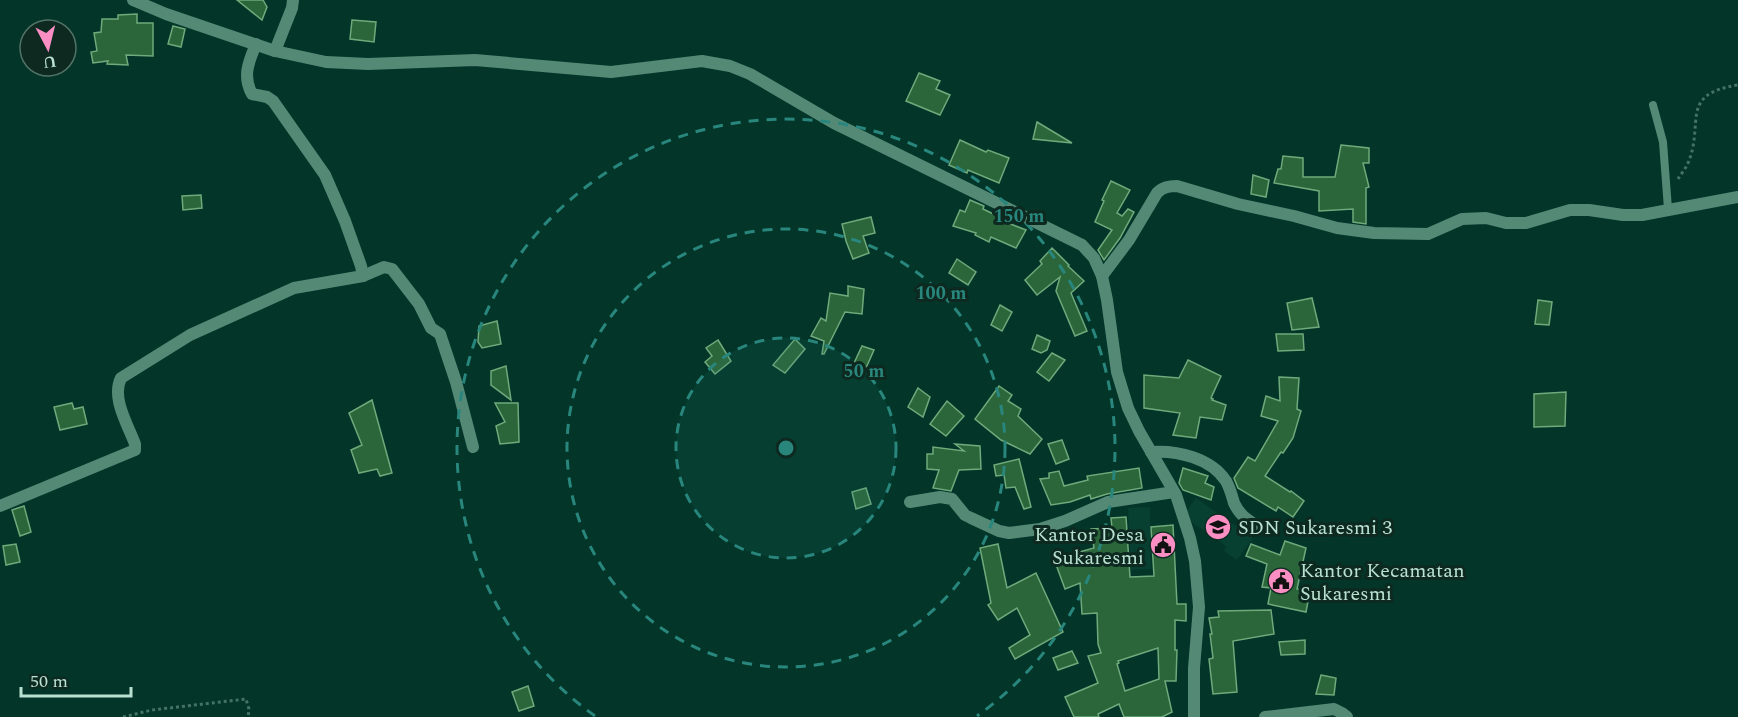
<svg xmlns="http://www.w3.org/2000/svg" width="1738" height="717" viewBox="0 0 1738 717" font-family="Spectral,serif">
<rect width="100%" height="100%" fill="#033528"/>
<g fill="#074031">
<polygon points="1196,498 1253,538 1237,560 1224,551 1226,546 1183,516"/>
<polygon points="1150,507 1151,569 1131,570 1128,508"/>
</g>
<g fill="#2b663b" stroke="#6eaa7b" stroke-width="1.5" fill-rule="evenodd">
<polygon points="237,0 263,0 267,7 262,20"/>
<polygon points="137,14 137,23 153,23 153,56 126,55 128,65 107,64 108,61 93,63 91,52 97,51 94,33 101,32 102,19 118,19 118,15"/>
<polygon points="352,20 376,22 374,42 350,39"/>
<polygon points="173,26 185,29 181,47 168,44"/>
<polygon points="919,73 940,81 936,89 950,95 940,115 906,101"/>
<polygon points="1037,122 1072,143 1033,139"/>
<polygon points="960,140 986,152 988,150 1009,158 999,183 968,170 967,173 949,165"/>
<polygon points="1341,145 1369,148 1369,163 1363,163 1369,187 1366,188 1366,224 1353,222 1353,209 1319,211 1319,191 1274,183 1278,169 1281,169 1283,156 1303,158 1303,177 1335,177"/>
<polygon points="1253,175 1269,180 1266,197 1251,194"/>
<polygon points="1111,181 1130,190 1117,213 1122,216 1128,209 1134,212 1120,238 1104,260 1098,250 1112,230 1095,222 1104,201 1102,200"/>
<polygon points="201,195 202,208 183,210 182,196"/>
<polygon points="970,200 984,206 983,209 1002,218 1000,220 1026,230 1016,248 991,237 989,242 975,235 976,233 953,226 960,210 965,212"/>
<polygon points="871,217 875,233 863,236 869,253 853,259 846,241 842,224"/>
<polygon points="1052,248 1069,265 1068,266 1084,281 1071,293 1087,331 1075,336 1056,291 1060,277 1037,295 1025,280 1042,264 1040,261"/>
<polygon points="957,259 976,272 968,285 949,273"/>
<polygon points="848,286 864,289 862,314 845,312 824,354 822,354 824,341 811,336 821,318 826,321 830,293 848,296"/>
<polygon points="1312,298 1319,327 1292,330 1287,303"/>
<polygon points="1538,300 1552,302 1549,325 1535,324"/>
<polygon points="1000,305 1012,312 1002,331 991,325"/>
<polygon points="497,321 501,344 482,348 478,342 479,326"/>
<polygon points="1276,334 1303,334 1304,350 1278,351"/>
<polygon points="1037,335 1050,341 1047,350 1041,353 1032,349"/>
<polygon points="795,339 805,349 785,373 773,365"/>
<polygon points="718,340 731,361 715,374 705,362 712,356 706,348"/>
<polygon points="862,346 874,350 866,368 854,363"/>
<polygon points="1052,353 1065,360 1049,381 1037,372"/>
<polygon points="1188,360 1221,376 1211,398 1213,399 1212,400 1226,405 1222,420 1200,417 1196,438 1173,435 1180,413 1144,408 1144,375 1179,378"/>
<polygon points="506,366 511,400 491,385 491,371"/>
<polygon points="1279,377 1299,378 1297,409 1301,411 1293,438 1283,453 1281,452 1265,476 1290,492 1291,491 1304,501 1293,517 1278,507 1276,511 1238,488 1234,478 1248,457 1255,461 1278,421 1261,416 1266,396 1280,401"/>
<polygon points="999,386 1012,395 1008,401 1021,409 1018,416 1042,439 1030,454 1001,440 975,419"/>
<polygon points="918,388 930,397 923,417 908,407"/>
<polygon points="1566,392 1565,426 1534,427 1534,394"/>
<polygon points="372,400 392,473 380,476 377,469 359,473 351,450 362,445 349,413"/>
<polygon points="947,401 964,416 946,436 930,424"/>
<polygon points="72,403 74,409 83,407 87,424 60,430 54,407"/>
<polygon points="495,403 518,403 519,442 500,444 496,426 505,422"/>
<polygon points="1062,440 1069,459 1056,464 1048,444"/>
<polygon points="955,444 980,446 981,469 959,470 951,491 933,488 939,470 927,469 927,454 933,454 933,447 964,451"/>
<polygon points="1019,459 1031,507 1024,509 1015,487 1006,488 1004,475 996,476 994,465"/>
<polygon points="1139,468 1142,488 1107,494 1091,499 1090,495 1070,502 1051,505 1040,479 1049,478 1049,473 1059,471 1064,486 1088,480 1087,476"/>
<polygon points="1183,468 1208,476 1205,483 1214,487 1211,500 1183,490 1179,483"/>
<polygon points="866,488 871,504 856,509 852,492"/>
<polygon points="24,506 31,532 20,536 12,510"/>
<path d="M 1126,517 L 1130,577 L 1154,576 L 1151,527 L 1173,525 L 1177,604 L 1186,604 L 1186,621 L 1175,620 L 1175,650 L 1177,650 L 1176,681 L 1165,681 L 1172,712 L 1162,717 L 1124,717 L 1119,704 L 1098,714 L 1099,717 L 1074,717 L 1065,697 L 1098,683 L 1088,656 L 1101,653 L 1098,644 L 1097,613 L 1082,614 L 1080,583 L 1065,589 L 1054,559 L 1094,548 L 1091,529 L 1112,528 L 1111,518 ZM 1158,648 L 1159,679 L 1125,691 L 1117,664 L 1119,663 L 1118,661 Z"/>
<polygon points="1285,541 1306,548 1297,589 1310,591 1306,612 1268,604 1271,588 1262,587 1267,564 1246,556 1251,544 1280,555"/>
<polygon points="16,544 20,562 6,565 3,546"/>
<polygon points="998,544 1007,588 1036,573 1063,632 1015,659 1009,648 1030,635 1017,608 998,620 988,605 991,603 980,548"/>
<polygon points="1271,610 1274,634 1233,641 1237,692 1213,694 1209,659 1213,658 1210,634 1212,634 1209,618 1219,617 1218,611"/>
<polygon points="1305,640 1305,654 1281,655 1279,642"/>
<polygon points="1072,651 1078,663 1058,670 1053,658"/>
<polygon points="1321,675 1336,678 1334,695 1316,694"/>
<polygon points="528,686 534,706 519,711 512,692"/>
</g>
<g fill="none" stroke-linecap="round" stroke-linejoin="round">
<g stroke="#447265" stroke-width="3" stroke-dasharray="3 3" stroke-linecap="butt">
<path d="M 1678,179 C 1681,174 1686,168 1688,163 C 1705,123 1678,94 1738,85"/>
<polyline points="123,717 152,710 246,699 249,709 248,717"/>
</g>
<polyline stroke="#548976" stroke-width="8" points="1653,105 1663,142 1668,209"/>
<g stroke="#548976" stroke-width="12">
<polyline points="133,0 166,14 275,51 326,62 368,64 475,60 611,72 702,61 730,66 750,74 834,123 1082,245 1094,258 1102,276 1107,300 1117,372 1128,408 1139,431 1176,495 1190,538 1195,561 1199,607 1194,668 1194,717"/>
<polyline points="275,51 292,8 293,0"/>
<polyline points="363,276 384,267 392,269 419,304 431,328 440,334 456,382 473,447"/>
<path d="M 1102,276 L 1129,240 L 1157,193 C 1163,187 1169,186 1177,186 L 1238,204 L 1294,216 L 1337,228 L 1374,233 L 1428,234 L 1462,219 L 1486,218 L 1506,223 L 1526,223 L 1570,210 L 1589,210 L 1623,215 L 1642,215 L 1738,197"/>
<path d="M 1151,452 C 1177,450 1211,458 1226,481 C 1230,488 1232,496 1234,503 C 1240,516 1249,521 1261,528"/>
<polyline points="910,502 940,497 952,499 965,515 971,518 999,531 1009,533 1040,529 1065,521 1108,502 1174,492"/>
<path d="M 0,506 L 135,450 L 135,444 C 128,425 111,398 121,378 L 190,335 L 294,288 L 363,276 L 361,266 L 345,221 L 325,175 L 273,101 L 267,97 L 252,94 C 242,76 249,61 256,44"/>
<polyline points="1265,717 1334,709 1342,713 1347,717"/>
</g>
</g>
<circle cx="786" cy="448" r="110" fill="#28867d" fill-opacity=".12"/>
<g fill="none" stroke="#28867d" stroke-width="3" stroke-dasharray="10 8">
<circle cx="786" cy="448" r="110"/>
<circle cx="786" cy="448" r="219"/>
<path d="M595 716A329 329 0 1 1 977 716"/>
</g>
<defs>
<g id="school-disc" transform="scale(1.35)"><circle r="9.5" fill="#fb8fc4" stroke="#0d2920"/><path d="M0-5L7-2L0 1L-7-2ZM-4 1L0 2.5L4 1V4Q0 6-4 4Z" fill="#111"/></g>
<g id="civic-disc" transform="scale(1.35)"><circle r="9.5" fill="#fb8fc4" stroke="#0d2920"/><path d="M-.6-6.5H3V-4.5H.6V-3L4-1V1h2V6H-6V1h2V-1L-.6-3ZM-1.2 2.5V6h2.4V2.5Z" fill="#111"/></g>
</defs>
<g fill-rule="evenodd">
<use href="#school-disc" x="1218" y="527"/>
<use href="#civic-disc" x="1163" y="545"/>
<use href="#civic-disc" x="1281" y="581"/>
</g>
<g text-anchor="middle" stroke-width="6" stroke-linejoin="round" paint-order="stroke">
<g font-size="20" fill="#b9e1d2" stroke="#0d2920" text-anchor="start">
<text x="1238" y="534">SDN Sukaresmi 3</text>
<text x="1144" y="541" text-anchor="end">Kantor Desa<tspan x="1144" dy="23">Sukaresmi</tspan></text>
<text x="1300" y="577">Kantor Kecamatan<tspan x="1300" dy="23">Sukaresmi</tspan></text>
</g>
</g>
<circle cx="786" cy="448" r="9" fill="#28867d" stroke="#0d2920" stroke-width="3"/>
<g font-size="18" text-anchor="middle" font-weight="bold" fill="#28867d" stroke="#0d2920" stroke-width="6" stroke-linejoin="round" paint-order="stroke">
<text x="1019" y="222">150 m</text>
<text x="941" y="299">100 m</text>
<text x="864" y="377">50 m</text>
</g>
<g transform="translate(48 48) rotate(173)"><circle r="28" fill="#0d2920" stroke="#527367" stroke-width="1.5"/>
<path d="M0-4.5L10 22L0 15L-10 22Z" fill="#fb8fc4"/>
<text y="-9" font-size="16" font-weight="bold" text-anchor="middle" fill="#b9e1d2">U</text>
</g>
<path d="M21 687v9h110v-9" fill="none" stroke="#b9e1d2" stroke-width="3"/>
<text x="30" y="687" font-size="18" fill="#b9e1d2" stroke="#0d2920" stroke-width="4.5" paint-order="stroke">50 m</text>
</svg>
